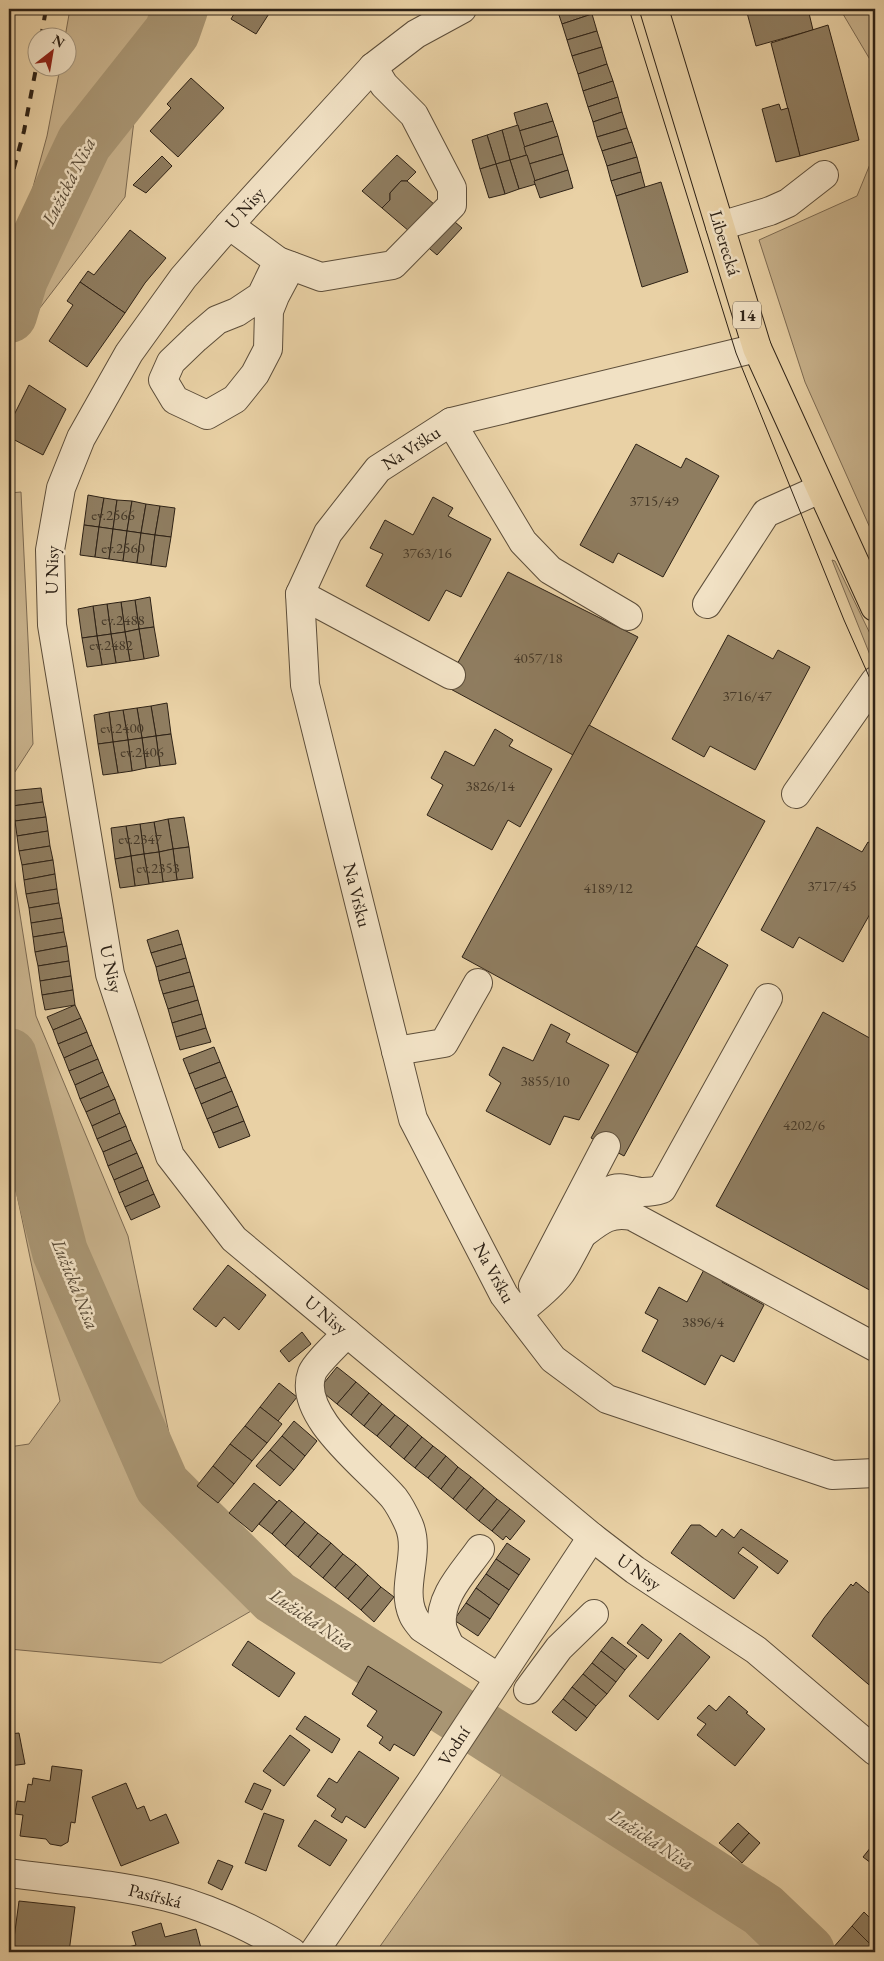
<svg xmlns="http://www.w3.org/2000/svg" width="884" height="1961" viewBox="0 0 884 1961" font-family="'EB Garamond',serif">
<rect width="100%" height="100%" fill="#e9d1a5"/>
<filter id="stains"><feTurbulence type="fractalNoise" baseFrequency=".004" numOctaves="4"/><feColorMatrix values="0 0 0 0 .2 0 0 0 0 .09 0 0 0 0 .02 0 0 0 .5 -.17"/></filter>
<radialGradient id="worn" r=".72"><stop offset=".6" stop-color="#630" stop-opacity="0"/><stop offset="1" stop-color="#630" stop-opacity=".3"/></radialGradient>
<g fill="#c9b38d" stroke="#7c6a52">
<polygon points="70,9 210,9 137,95 125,197 10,347 9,361 9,275 47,136 60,68 68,68 68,38 65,37"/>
<polygon points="840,9 875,9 875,68"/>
<polygon points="875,152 875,539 805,382 759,240 857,196"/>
<polygon points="21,492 33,744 9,781 9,493"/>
<polygon points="832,560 835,561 875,644 875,654 872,660"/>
<polygon points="9,845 36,1016 128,1236 177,1472 185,1488 291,1588 161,1663 9,1649 9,1447 29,1444 60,1401 12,1171 9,1170"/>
<polygon points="506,1768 788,1952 376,1952"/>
</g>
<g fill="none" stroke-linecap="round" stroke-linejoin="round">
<g stroke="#a99674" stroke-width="56">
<polyline points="9,315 20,279 84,143 172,32 180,9"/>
<polyline points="9,1056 60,1252 162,1485 275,1597 763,1910 807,1952"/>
</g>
</g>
<g fill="#8f7d60" stroke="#2e2216">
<polygon points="237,9 272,9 256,34 231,19"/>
<polygon points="557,9 590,9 592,14 562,24"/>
<polygon points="746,9 808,9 813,30 756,46"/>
<polygon points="592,14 597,31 567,40 562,24"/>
<polygon points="828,25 859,140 800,156 771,43"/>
<polygon points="597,31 602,47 572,56 567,40"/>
<polygon points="602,47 607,64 578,74 572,56"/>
<polygon points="607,64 613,81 583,91 578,74"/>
<polygon points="191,78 224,108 178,157 150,131 171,108 167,104"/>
<polygon points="613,81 618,97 588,107 583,91"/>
<polygon points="618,97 622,112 593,122 588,107"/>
<polygon points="547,103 553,121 519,131 514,113"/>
<polygon points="779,104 781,110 788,108 800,156 776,162 762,109"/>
<polygon points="622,112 627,128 597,137 593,122"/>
<polygon points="553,121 558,136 524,147 519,131"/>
<polygon points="518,125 527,155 510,160 502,130"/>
<polygon points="627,128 632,142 602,151 597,137"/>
<polygon points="502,130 510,160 496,164 487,135"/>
<polygon points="487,135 496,164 480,169 472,140"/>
<polygon points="558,136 563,154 529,164 524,147"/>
<polygon points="632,142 637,157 607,166 602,151"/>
<polygon points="563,154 568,170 534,181 529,164"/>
<polygon points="397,155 416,172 407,181 401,181 390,193 390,200 382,208 362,191"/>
<polygon points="527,155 536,184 519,189 510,160"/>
<polygon points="162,156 172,166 146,193 133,185"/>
<polygon points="637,157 641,172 611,181 607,166"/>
<polygon points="510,160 519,189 505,194 496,164"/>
<polygon points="496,164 505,194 489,198 480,169"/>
<polygon points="568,170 573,188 540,198 534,181"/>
<polygon points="641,172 645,187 616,196 611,181"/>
<polygon points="401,181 407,181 462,228 437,255 382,208 390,200 390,193"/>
<polygon points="661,182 688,272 642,287 616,196"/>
<polygon points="130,230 166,258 145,283 125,313 80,282 88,271 94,275"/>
<polygon points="80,282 125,313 87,367 49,341 73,305 67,301"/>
<polygon points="29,385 66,409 43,455 9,437 9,425"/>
<polygon points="636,444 681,468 686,458 719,476 663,577 618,553 613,563 580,545"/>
<polygon points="88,495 104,498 99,527 84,525"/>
<polygon points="433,497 453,508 448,516 491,539 461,597 446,590 429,621 366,586 383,554 370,548 385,520 413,535"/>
<polygon points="104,498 117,500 113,529 99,527"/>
<polygon points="117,500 132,501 127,531 113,529"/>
<polygon points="132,501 146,504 141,533 127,531"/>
<polygon points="146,504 160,506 155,535 141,533"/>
<polygon points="160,506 175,508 171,537 155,535"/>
<polygon points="84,525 99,527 95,557 80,555"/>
<polygon points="99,527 113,529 109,559 95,557"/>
<polygon points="113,529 127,531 123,561 109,559"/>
<polygon points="127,531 141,533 137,563 123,561"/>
<polygon points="141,533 155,535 151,565 137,563"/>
<polygon points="155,535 171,537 166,567 151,565"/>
<polygon points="508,572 638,637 573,755 445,686"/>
<polygon points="150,597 154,627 139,629 135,600"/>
<polygon points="135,600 139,629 125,632 121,602"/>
<polygon points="121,602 125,632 111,634 107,604"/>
<polygon points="107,604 111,634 97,636 93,606"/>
<polygon points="93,606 97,636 82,638 78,609"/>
<polygon points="154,627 159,656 144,659 139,629"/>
<polygon points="139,629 144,659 130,661 125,632"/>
<polygon points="125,632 130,661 116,663 111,634"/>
<polygon points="111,634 116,663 102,665 97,636"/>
<polygon points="728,635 773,659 778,650 810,667 755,770 710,746 704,757 672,739"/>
<polygon points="97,636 102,665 87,667 82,638"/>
<polygon points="167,703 171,734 156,736 151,706"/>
<polygon points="151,706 156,736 142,738 137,708"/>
<polygon points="137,708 142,738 128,740 123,710"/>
<polygon points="123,710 128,740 113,742 109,712"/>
<polygon points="109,712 113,742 98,744 94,715"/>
<polygon points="589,725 765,821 637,1053 462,957"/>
<polygon points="495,729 513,740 509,746 552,769 520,827 508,820 492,850 427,815 443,785 431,778 445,751 474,766"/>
<polygon points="171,734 176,764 160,766 156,736"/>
<polygon points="156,736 160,766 146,768 142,738"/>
<polygon points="142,738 146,768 132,771 128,740"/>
<polygon points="128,740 132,771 118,773 113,742"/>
<polygon points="113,742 118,773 103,775 98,744"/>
<polygon points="41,788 43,802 12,806 10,791"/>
<polygon points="43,802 46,817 15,821 12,806"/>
<polygon points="46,817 48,831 17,836 15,821"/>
<polygon points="184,817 189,847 173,849 168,819"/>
<polygon points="168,819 173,849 159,852 154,822"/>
<polygon points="154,822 159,852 144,854 140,824"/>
<polygon points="140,824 144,854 131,856 126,826"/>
<polygon points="126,826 131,856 115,859 111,828"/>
<polygon points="817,827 862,852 868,842 875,846 875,905 843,962 799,937 793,948 761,930"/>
<polygon points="48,831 50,846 19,851 17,836"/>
<polygon points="50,846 53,860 22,865 19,851"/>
<polygon points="189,847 193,878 177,880 173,849"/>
<polygon points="173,849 177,880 163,882 159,852"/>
<polygon points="159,852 163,882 149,884 144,854"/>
<polygon points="144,854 149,884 135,886 131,856"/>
<polygon points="131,856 135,886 120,888 115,859"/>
<polygon points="53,860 55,874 24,880 22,865"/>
<polygon points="55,874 57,889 26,894 24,880"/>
<polygon points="57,889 59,903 29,908 26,894"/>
<polygon points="59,903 62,918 31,923 29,908"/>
<polygon points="62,918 64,932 33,937 31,923"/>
<polygon points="178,930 182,944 151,953 147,940"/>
<polygon points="64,932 67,946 35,952 33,937"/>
<polygon points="182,944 186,958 156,967 151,953"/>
<polygon points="67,946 69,961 38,966 35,952"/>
<polygon points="696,946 728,965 624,1156 591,1138"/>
<polygon points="186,958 190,972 159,981 156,967"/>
<polygon points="69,961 71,976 40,981 38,966"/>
<polygon points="190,972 194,986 163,994 159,981"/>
<polygon points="71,976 73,990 42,995 40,981"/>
<polygon points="194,986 198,1000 168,1009 163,994"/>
<polygon points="73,990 75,1005 45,1010 42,995"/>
<polygon points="198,1000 202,1014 172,1023 168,1009"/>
<polygon points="75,1005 81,1018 53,1030 47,1017"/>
<polygon points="823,1012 875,1041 875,1293 716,1206"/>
<polygon points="202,1014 206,1028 176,1037 172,1023"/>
<polygon points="81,1018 87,1032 58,1044 53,1030"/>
<polygon points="551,1024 570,1034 566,1042 609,1065 579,1120 564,1116 550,1145 486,1111 501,1083 489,1075 503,1047 533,1061"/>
<polygon points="206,1028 211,1042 180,1050 176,1037"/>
<polygon points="87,1032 92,1045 64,1058 58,1044"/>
<polygon points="92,1045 98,1059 69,1071 64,1058"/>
<polygon points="214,1047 220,1062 189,1074 183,1059"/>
<polygon points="98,1059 103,1072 75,1085 69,1071"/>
<polygon points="220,1062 226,1077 195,1089 189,1074"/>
<polygon points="103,1072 109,1086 80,1099 75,1085"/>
<polygon points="226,1077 232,1091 201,1104 195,1089"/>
<polygon points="109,1086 115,1099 86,1112 80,1099"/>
<polygon points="232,1091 238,1106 207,1119 201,1104"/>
<polygon points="115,1099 120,1113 92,1126 86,1112"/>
<polygon points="238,1106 244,1121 213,1133 207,1119"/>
<polygon points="120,1113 126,1126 97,1139 92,1126"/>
<polygon points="244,1121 250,1136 219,1148 213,1133"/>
<polygon points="126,1126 131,1140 103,1152 97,1139"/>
<polygon points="131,1140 137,1153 108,1166 103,1152"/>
<polygon points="137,1153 143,1167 114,1180 108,1166"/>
<polygon points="143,1167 148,1180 119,1193 114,1180"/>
<polygon points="148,1180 154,1194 125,1207 119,1193"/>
<polygon points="154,1194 160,1207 131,1220 125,1207"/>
<polygon points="707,1264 726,1275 722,1282 764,1305 734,1362 721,1355 705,1385 642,1351 658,1320 645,1313 659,1287 687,1302"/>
<polygon points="228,1265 266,1295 239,1330 224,1317 216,1327 193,1309"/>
<polygon points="302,1332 311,1344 289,1362 280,1351"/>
<polygon points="337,1367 356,1382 337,1404 319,1389"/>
<polygon points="356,1382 369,1393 351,1415 337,1404"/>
<polygon points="279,1383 297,1397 278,1421 260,1407"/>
<polygon points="369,1393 382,1404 364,1426 351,1415"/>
<polygon points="382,1404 395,1415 377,1436 364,1426"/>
<polygon points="260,1407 282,1424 267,1443 245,1426"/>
<polygon points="395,1415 408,1425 390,1447 377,1436"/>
<polygon points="294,1421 317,1441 305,1456 282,1436"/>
<polygon points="408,1425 422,1437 404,1459 390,1447"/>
<polygon points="245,1426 267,1443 252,1461 230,1444"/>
<polygon points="282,1436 305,1456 294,1470 270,1450"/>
<polygon points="422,1437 433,1446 415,1468 404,1459"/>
<polygon points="230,1444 252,1461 234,1484 213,1466"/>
<polygon points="433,1446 446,1456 428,1478 415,1468"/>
<polygon points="270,1450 294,1470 280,1486 256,1466"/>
<polygon points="446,1456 458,1467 441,1489 428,1478"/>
<polygon points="213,1466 234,1484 218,1503 197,1486"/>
<polygon points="458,1467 471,1477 453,1499 441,1489"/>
<polygon points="471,1477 484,1488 466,1510 453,1499"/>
<polygon points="254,1483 277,1502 252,1532 229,1513"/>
<polygon points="484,1488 497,1499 479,1521 466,1510"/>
<polygon points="497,1499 510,1509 492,1531 479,1521"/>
<polygon points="279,1500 292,1511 272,1534 259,1524"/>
<polygon points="510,1509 525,1521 510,1540 506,1536 503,1540 492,1531"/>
<polygon points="292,1511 305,1522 285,1546 272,1534"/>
<polygon points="305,1522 318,1533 298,1557 285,1546"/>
<polygon points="691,1525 700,1525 716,1537 722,1529 734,1538 741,1529 788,1561 778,1574 743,1547 738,1553 758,1567 734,1599 671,1553"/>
<polygon points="318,1533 331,1543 310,1567 298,1557"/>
<polygon points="331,1543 343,1554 323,1578 310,1567"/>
<polygon points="507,1543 530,1559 519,1575 496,1559"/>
<polygon points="343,1554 356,1564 335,1588 323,1578"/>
<polygon points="496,1559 519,1575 509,1590 486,1574"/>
<polygon points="356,1564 368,1575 348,1599 335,1588"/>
<polygon points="486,1574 509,1590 499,1605 476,1588"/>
<polygon points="368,1575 381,1587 361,1610 348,1599"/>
<polygon points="856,1582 875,1598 875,1690 812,1636 824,1618 851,1584 853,1586"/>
<polygon points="381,1587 394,1597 374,1622 361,1610"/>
<polygon points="476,1588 499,1605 490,1619 466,1603"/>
<polygon points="466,1603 490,1619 478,1636 454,1620"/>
<polygon points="642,1624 662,1640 648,1659 627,1643"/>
<polygon points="680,1633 710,1657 658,1720 629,1696"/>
<polygon points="612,1637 637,1656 625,1670 601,1651"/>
<polygon points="248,1641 295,1673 279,1697 232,1665"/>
<polygon points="601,1651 625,1670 616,1682 592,1663"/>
<polygon points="592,1663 616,1682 607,1694 583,1674"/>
<polygon points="368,1666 442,1712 414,1756 394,1744 390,1751 379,1743 383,1737 367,1726 377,1711 352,1694"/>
<polygon points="583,1674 607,1694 596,1706 572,1687"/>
<polygon points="572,1687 596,1706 587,1718 563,1699"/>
<polygon points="729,1696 748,1712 746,1713 765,1729 735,1766 697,1735 706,1724 697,1718 709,1705 716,1711"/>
<polygon points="563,1699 587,1718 576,1731 552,1712"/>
<polygon points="305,1716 340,1739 332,1753 296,1729"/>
<polygon points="19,1733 25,1764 9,1766 9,1734"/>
<polygon points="290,1735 310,1750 284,1786 263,1771"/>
<polygon points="359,1751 399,1778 365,1828 346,1816 342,1823 331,1816 336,1809 317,1796 329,1778 337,1783"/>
<polygon points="52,1766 82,1770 75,1823 71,1822 68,1842 61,1846 50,1844 46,1839 20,1836 23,1815 15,1814 17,1801 25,1802 28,1784 32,1785 33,1778 50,1781"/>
<polygon points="126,1783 137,1809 144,1806 150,1821 166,1814 179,1843 121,1866 92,1797"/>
<polygon points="254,1783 271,1790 262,1810 245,1802"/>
<polygon points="264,1813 284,1820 266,1871 245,1863"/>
<polygon points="315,1820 347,1840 330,1866 298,1846"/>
<polygon points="738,1823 749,1833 731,1853 719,1843"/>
<polygon points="749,1833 760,1843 742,1863 731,1853"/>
<polygon points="875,1842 875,1866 863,1857"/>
<polygon points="218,1860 233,1866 222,1890 208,1883"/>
<polygon points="19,1901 75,1907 69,1952 13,1946"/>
<polygon points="864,1912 875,1923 875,1939 870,1944 852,1926"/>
<polygon points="161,1923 165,1937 196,1929 202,1952 122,1952 121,1949 136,1945 132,1932"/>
<polygon points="852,1926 875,1949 875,1952 835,1952 832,1949"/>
</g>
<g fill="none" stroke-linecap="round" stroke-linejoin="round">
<g stroke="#5d4e3a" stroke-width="30">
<g id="minor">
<polyline points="462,9 416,34 373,67 229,225 183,278 129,353 81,438 61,488 50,550 52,625 110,974 170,1156 234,1239 592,1537 635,1570 756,1650 875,1751"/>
<polyline points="229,225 278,261 321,277 393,265 452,205 452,188 414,115 384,85 373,67"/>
<polyline points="720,226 770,211 788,203 824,175"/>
<polyline points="278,261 261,296 237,312 217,320 196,338 171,362 163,380 175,400 207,415 235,399 255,374 268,349 269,311 275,296 291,266"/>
<polyline points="757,348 451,422 378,469 328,533 300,594 305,685 413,1119 504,1295 553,1359 607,1399 832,1475 875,1473"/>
<polyline points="451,422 523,542 550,570 628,616"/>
<polyline points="300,594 451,675"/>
<polyline points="707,604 766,513 820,489"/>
<polyline points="796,794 875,681"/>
<polyline points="396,1051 444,1043 478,983"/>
<path d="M 584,1233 C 601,1220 610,1212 632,1216 L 875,1347"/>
<polyline points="533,1286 606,1146"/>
<path d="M 518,1313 C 532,1301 549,1289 560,1274 C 572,1258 598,1198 609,1191 C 620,1184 632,1192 643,1192 C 650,1192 656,1191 662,1189 L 768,998"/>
<path d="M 347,1333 C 339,1342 316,1363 312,1373 C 296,1416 370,1469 394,1498 C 400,1506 405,1516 409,1525 C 421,1554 400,1586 413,1615 C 415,1620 419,1624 422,1628 L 499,1678"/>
<path d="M 449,1644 C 447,1639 443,1632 442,1626 C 439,1596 464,1572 480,1549"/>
<polyline points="528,1690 559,1648 594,1614"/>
<path d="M 9,1873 C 61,1880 115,1884 167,1897 C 210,1908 254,1929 292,1952"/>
<polyline points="314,1952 430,1783 592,1537"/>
</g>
</g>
<g stroke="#2e2216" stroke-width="30">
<polyline id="major" points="654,9 757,348 875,607"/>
</g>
<use href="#minor" stroke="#f1e1c4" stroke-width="28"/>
<use href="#major" stroke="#e9d1a5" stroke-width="28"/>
<polyline stroke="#2e2216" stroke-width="1" points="629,9 736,353 844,620 875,690"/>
<g stroke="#2e2216" stroke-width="4" stroke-dasharray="9 9" stroke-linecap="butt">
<polyline points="41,38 46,9"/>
<polyline points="9,186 24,131 38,58"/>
</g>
</g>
<g text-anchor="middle" stroke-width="5" stroke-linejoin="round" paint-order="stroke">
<g font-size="15" fill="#463928">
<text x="654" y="506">3715/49</text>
<text x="113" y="520">ev.2566</text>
<text x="123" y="553">ev.2560</text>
<text x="427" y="558">3763/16</text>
<text x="123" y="625">ev.2488</text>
<text x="111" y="650">ev.2482</text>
<text x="538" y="663">4057/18</text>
<text x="747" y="701">3716/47</text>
<text x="122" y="733">ev.2400</text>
<text x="142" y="757">ev.2406</text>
<text x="490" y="791">3826/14</text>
<text x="140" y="844">ev.2347</text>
<text x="158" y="873">ev.2353</text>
<text x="832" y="891">3717/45</text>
<text x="608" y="893">4189/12</text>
<text x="545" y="1086">3855/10</text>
<text x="804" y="1130">4202/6</text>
<text x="703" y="1327">3896/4</text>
</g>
<rect fill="#f1e1c4" stroke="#685b4a" stroke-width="1" x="733" y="301.5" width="28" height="27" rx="4"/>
<g font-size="16" font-weight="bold" fill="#2e2216">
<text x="747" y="321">14</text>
</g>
<g font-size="18" fill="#2e2216" stroke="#f1e1c4">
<text transform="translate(245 208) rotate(-48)" y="6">U Nisy</text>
<text transform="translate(725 243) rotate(73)" y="6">Liberecká</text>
<text transform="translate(411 448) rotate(-33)" y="6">Na Vršku</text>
<text transform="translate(52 570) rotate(-89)" y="6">U Nisy</text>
<text transform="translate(357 895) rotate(76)" y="6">Na Vršku</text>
<text transform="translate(111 969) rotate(77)" y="6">U Nisy</text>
<text transform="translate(494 1273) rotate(61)" y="6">Na Vršku</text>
<text transform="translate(326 1315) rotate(40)" y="6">U Nisy</text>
<text transform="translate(639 1572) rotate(35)" y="6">U Nisy</text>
<text transform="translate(454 1746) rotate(-57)" y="6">Vodní</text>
<text transform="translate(155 1896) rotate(14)" y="6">Pasířská</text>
</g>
<g font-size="19" font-style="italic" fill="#594b37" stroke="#f1e1c4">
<text transform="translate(68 181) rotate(-63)" y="7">Lužická Nisa</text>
<text transform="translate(76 1284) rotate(68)" y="7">Lužická Nisa</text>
<text transform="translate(312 1619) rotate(34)" y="7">Lužická Nisa</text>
<text transform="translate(652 1839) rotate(33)" y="7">Lužická Nisa</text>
</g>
</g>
<rect width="884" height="1961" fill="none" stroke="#e9d1a5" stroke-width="30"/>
<rect x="10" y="10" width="864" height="1941" fill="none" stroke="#2e2216" stroke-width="2.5"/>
<rect x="15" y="15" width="854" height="1931" fill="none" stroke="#2e2216"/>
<g transform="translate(52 52) rotate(31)"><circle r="24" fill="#f1e1c4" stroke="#a3957e"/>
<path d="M0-4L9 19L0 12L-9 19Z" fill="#8f2418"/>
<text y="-8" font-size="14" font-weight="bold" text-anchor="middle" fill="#2e2216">N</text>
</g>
<rect width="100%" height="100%" filter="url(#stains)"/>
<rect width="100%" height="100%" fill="url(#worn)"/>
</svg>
